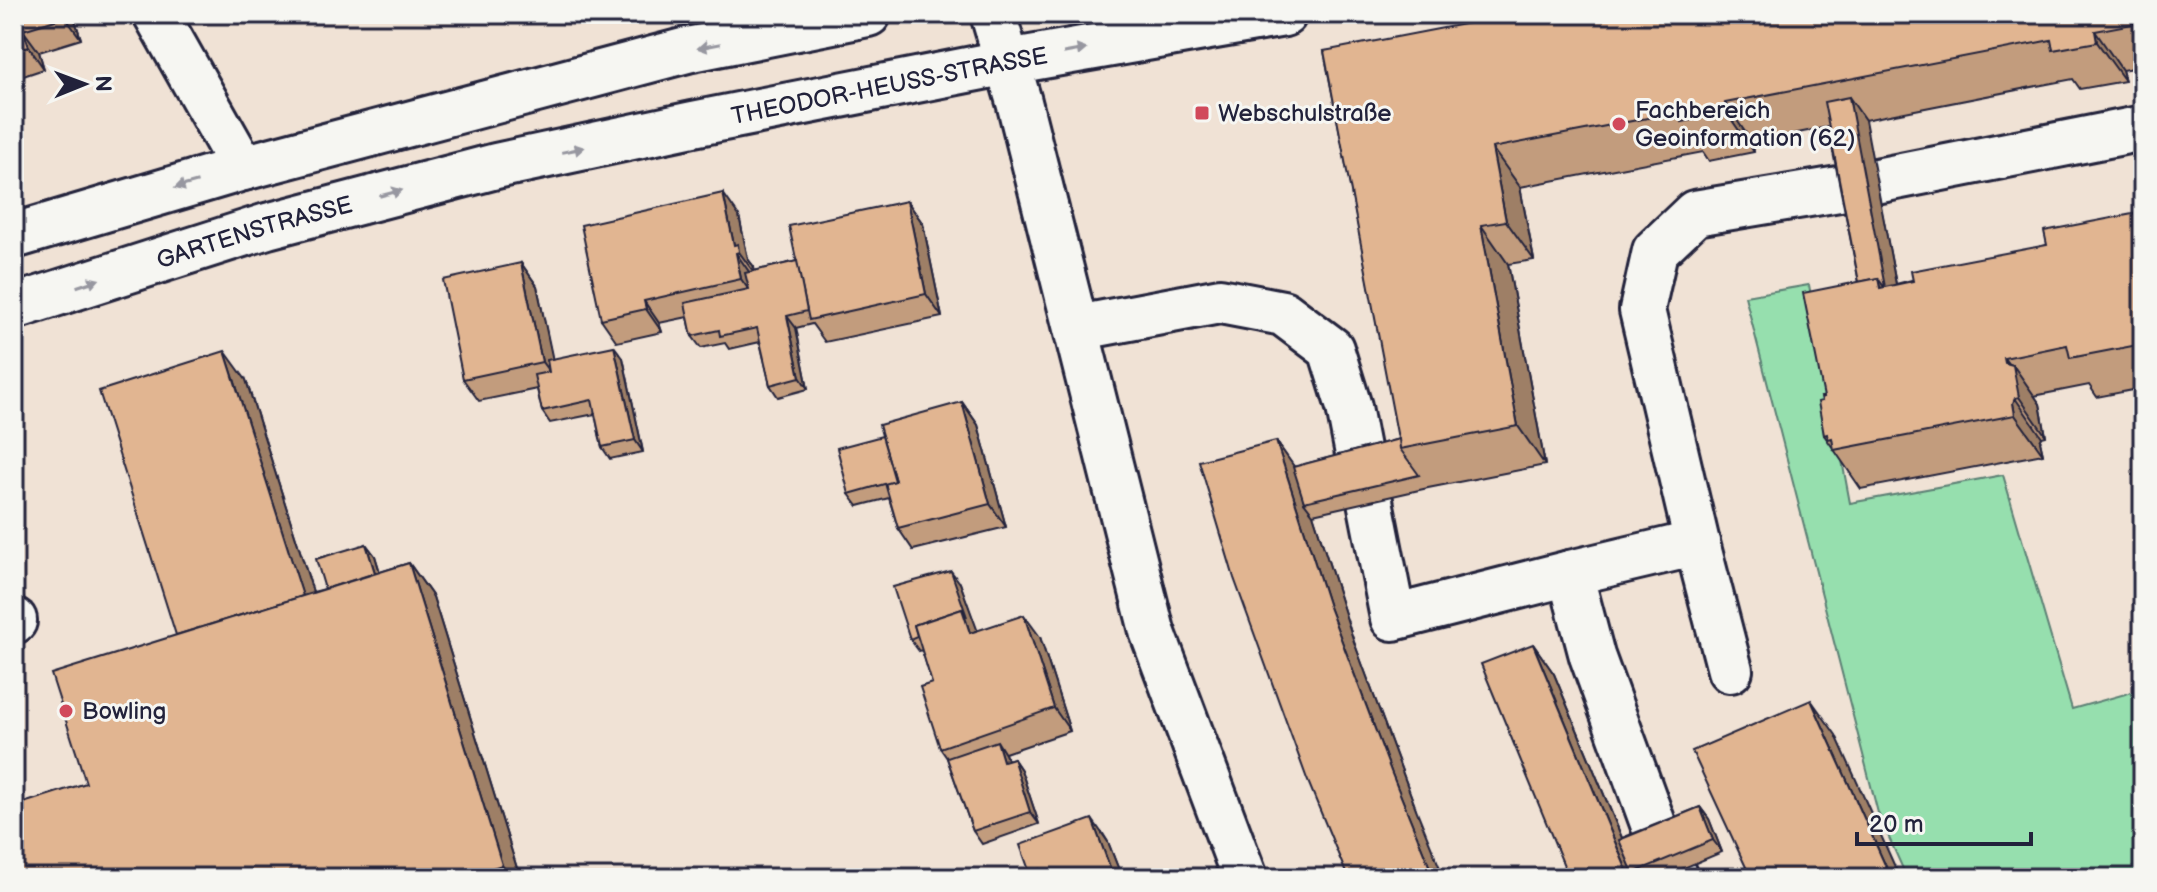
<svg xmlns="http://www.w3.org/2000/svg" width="2157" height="892" viewBox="0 0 2157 892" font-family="'Balsamiq Sans',sans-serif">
<rect width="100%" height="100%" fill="#f0e2d5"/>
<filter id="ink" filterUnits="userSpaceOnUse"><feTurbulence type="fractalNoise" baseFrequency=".0125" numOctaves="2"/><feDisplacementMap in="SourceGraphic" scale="16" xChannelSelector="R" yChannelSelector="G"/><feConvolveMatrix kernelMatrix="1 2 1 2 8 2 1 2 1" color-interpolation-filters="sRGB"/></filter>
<g filter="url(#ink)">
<polygon fill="#96dfae" stroke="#5c8074" stroke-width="2" points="1809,285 1850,503 2003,475 2072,709 2143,689 2143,878 1907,878 1878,813 1745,296"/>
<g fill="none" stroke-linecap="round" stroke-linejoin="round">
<g stroke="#22223b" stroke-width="50">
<g id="minor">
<polyline points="156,14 243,168"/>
<polyline points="993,14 1019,102 1152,631 1245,878"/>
<polyline points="1876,181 2143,128"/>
<polyline points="1077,328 1220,301 1283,313 1331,349 1349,407 1360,464"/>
<polyline points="1370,501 1393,618 1570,573"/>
<polyline points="14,620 14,621"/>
<polyline points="1730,670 1697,543 1642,310 1655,251 1695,213 1851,187"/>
<polyline points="1659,840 1592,656 1570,573 1697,543"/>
<polyline points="1673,873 1675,878"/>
</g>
</g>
<g stroke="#22223b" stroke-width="50">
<g id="major">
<polyline points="14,236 243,168 687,50 868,14"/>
<path id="s1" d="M 14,307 L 267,226 L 496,166 L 693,124 L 1008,62 L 1284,14"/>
</g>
</g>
<use href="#minor" stroke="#f6f6f2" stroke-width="44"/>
<use href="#major" stroke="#f6f6f2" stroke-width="44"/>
</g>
<g fill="#c29c7d" stroke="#22223b" stroke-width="2">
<polygon points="14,14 73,14 81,39 39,52 44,69 14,79"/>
<polygon points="2143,14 2143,66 2122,70 2125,81 2080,89 2073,79 1864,120 1896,284 2047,245 2143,212 2143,388 2097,397 2089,385 2034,396 2040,404 2046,436 2042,437 2040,441 2043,454 1861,489 1824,435 1822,401 1859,282 1828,127 1752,142 1754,152 1709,161 1703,152 1520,187 1534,260 1508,264 1545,465 1428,488 1313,514 1354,642 1416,809 1348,878 1276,441 1294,467 1399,439 1324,51"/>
<polygon points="907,201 923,224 942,317 825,342 812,324 796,328 808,389 778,397 770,385 760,342 729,349 725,343 701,348 692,336 688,317 659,323 662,332 617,342 601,319 739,216 748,259 754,267 754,271 797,261"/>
<polygon points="521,263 537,286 552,359 623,358 643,452 610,459 602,447 595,414 550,423 542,411 537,389 479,401 463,379"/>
<polygon points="246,380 313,592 325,589 366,544 375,556 380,572 409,563 433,597 520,878 14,878 86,783 176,635"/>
<polygon points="962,402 978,425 1006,527 913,550 898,528 889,498 858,506 849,494 882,436"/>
<polygon points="960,583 977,631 1040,637 1070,731 1005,753 1007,760 1013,758 1021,770 1039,824 982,844 973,831 947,758 940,748 932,683 922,650 919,651 910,639"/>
<polygon points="1533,644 1554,674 1622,838 1700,807 1709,819 1722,852 1660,878 1569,878"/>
<polygon points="1102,832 1108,842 1122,878 1034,878 1030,873"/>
</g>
<g fill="#9e7f66" stroke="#22223b" stroke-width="2">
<polygon points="64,14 73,14 81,39 65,17"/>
<polygon points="23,30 39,52 44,69 29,47"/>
<polygon points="2095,31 2122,70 2125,81 2097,42"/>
<polygon points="1849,97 1865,120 1901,311 1880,288"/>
<polygon points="1725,103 1752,142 1754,152 1727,113"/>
<polygon points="1492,148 1520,187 1534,260 1506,221"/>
<polygon points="723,193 739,216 748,259 754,267 755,274 734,245"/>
<polygon points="907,201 923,224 942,317 926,294"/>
<polygon points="1481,225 1508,264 1545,465 1518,426"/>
<polygon points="736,253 752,276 757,301 741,279"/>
<polygon points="521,263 537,286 558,384 542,362"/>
<polygon points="644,301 659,323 662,332 646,309"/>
<polygon points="787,316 796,328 808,389 800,377"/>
<polygon points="614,346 623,358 643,452 635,440"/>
<polygon points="225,351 246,380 325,630 304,600"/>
<polygon points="2004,358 2014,372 2013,365 2040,404 2046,436 2019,397"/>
<polygon points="2015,398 2042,437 2040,441 2043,454 2015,415 2013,403"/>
<polygon points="962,402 978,425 1006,527 990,504"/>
<polygon points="1276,441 1300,475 1304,502 1313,514 1354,642 1416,809 1444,878 1434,878 1392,774 1329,607"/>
<polygon points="366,544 375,556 391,610 383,598"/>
<polygon points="409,563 433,597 520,878 512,878 502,865"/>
<polygon points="951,571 960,583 978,632 970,633"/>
<polygon points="1024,615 1040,637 1070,731 1054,708"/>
<polygon points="1533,644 1554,674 1636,872 1633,873 1636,878 1630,878"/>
<polygon points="1811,700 1836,735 1900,878 1891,878"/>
<polygon points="997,741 1005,754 1012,774 1003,761"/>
<polygon points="1013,758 1021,770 1039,824 1030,812"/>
<polygon points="1700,807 1709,819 1722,852 1713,840"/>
<polygon points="1092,819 1108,842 1122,878 1114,878"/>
</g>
<g fill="#e1b591" stroke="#22223b" stroke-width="2">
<polygon points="14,14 64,14 65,17 23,30 29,47 14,51"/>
<polygon points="1516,14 2143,14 2143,22 2095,31 2097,42 2053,50 2051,40 1725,103 1727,113 1682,122 1679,112 1492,148 1506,221 1481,225 1518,426 1400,449 1324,51"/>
<polygon points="1849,97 1885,287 1884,287 1878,278 1859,282 1824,102"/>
<polygon points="723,193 734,245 738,244 739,252 736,253 741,279 644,301 646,309 601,319 581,225"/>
<polygon points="907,201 926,294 809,320 789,226"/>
<polygon points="2143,212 2143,344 2070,358 2067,345 2004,358 2005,363 2013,365 2019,397 2015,398 2013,403 2015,415 1834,450 1832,438 1828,439 1827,434 1824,435 1818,402 1822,401 1821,397 1824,397 1803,293 1878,278 1880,288 1913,281 1911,271 2047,245 2044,231"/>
<polygon points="797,261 807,311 787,316 800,377 770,385 757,328 720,336 719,330 692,336 685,303 749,289 745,273"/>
<polygon points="521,263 542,362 463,379 443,280"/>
<polygon points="614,346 635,440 602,447 592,400 542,411 534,375 549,372 547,360"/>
<polygon points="225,351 303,596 176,635 99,391"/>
<polygon points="962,402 990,504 898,528 885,483 895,481 879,425"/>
<polygon points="882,436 895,481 849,494 837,448"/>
<polygon points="1399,439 1400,449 1419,475 1304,502 1293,467"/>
<polygon points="1276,441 1329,607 1392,774 1434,878 1348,878 1307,779 1234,578 1199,461"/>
<polygon points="366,544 375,573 325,589 316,559"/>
<polygon points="409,563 502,865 460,878 14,878 14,806 86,783 51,674"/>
<polygon points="951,571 967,617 962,609 914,625 917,636 910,639 893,587"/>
<polygon points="962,609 970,633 1024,615 1054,708 940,748 920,687 932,683 914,625"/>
<polygon points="1533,644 1630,878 1569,878 1481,664"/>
<polygon points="1811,700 1891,878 1751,878 1692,751"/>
<polygon points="997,741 1003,761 1013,758 1030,812 973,831 947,758"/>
<polygon points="1700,807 1713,840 1633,873 1619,840"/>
<polygon points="1092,819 1114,878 1043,878 1040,869 1030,873 1020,845"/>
</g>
<defs><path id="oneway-solid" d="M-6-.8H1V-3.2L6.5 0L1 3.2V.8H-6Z" transform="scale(2)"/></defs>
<g fill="#9797a0">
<use href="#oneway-solid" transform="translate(709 46) rotate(169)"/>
<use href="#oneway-solid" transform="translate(1075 51) rotate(-10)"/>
<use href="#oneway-solid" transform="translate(573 150) rotate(-12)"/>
<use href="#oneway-solid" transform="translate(186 185) rotate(164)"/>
<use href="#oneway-solid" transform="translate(391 193) rotate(-15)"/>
<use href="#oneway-solid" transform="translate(88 283) rotate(-18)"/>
</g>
</g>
<g fill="#d1495b" stroke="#f6f6f2" stroke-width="3">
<rect x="1194" y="105" width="16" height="16" rx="4"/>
<circle cx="1619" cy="124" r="8"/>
<circle cx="66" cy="711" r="8"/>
</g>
<g text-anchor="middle" stroke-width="6" stroke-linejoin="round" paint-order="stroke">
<g font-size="24" fill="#22223b" stroke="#f6f6f2">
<text dy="8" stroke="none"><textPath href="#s1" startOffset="904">THEODOR-HEUSS-STRASSE</textPath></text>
<text dy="8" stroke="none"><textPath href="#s1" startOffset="252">GARTENSTRASSE</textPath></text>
</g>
<g font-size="24" fill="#22223b" stroke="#f6f6f2" text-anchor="start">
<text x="1635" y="118">Fachbereich<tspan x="1635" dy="28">Geoinformation (62)</tspan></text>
<text x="1218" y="121">Webschulstraße</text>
<text x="82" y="719">Bowling</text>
</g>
</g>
<rect width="2157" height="892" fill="none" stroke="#f6f6f2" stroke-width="48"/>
<rect x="24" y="24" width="2109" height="844" fill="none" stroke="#22223b" stroke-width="3" filter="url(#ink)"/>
<g transform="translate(84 84) rotate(89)" stroke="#f6f6f2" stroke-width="6" paint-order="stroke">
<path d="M0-6L14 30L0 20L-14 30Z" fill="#22223b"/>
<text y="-12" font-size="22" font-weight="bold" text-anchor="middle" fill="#22223b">N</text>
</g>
<path d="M1857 832v12h174v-12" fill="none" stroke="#22223b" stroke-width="4"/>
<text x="1869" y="832" font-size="24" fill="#22223b" stroke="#f6f6f2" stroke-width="6" paint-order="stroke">20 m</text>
</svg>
